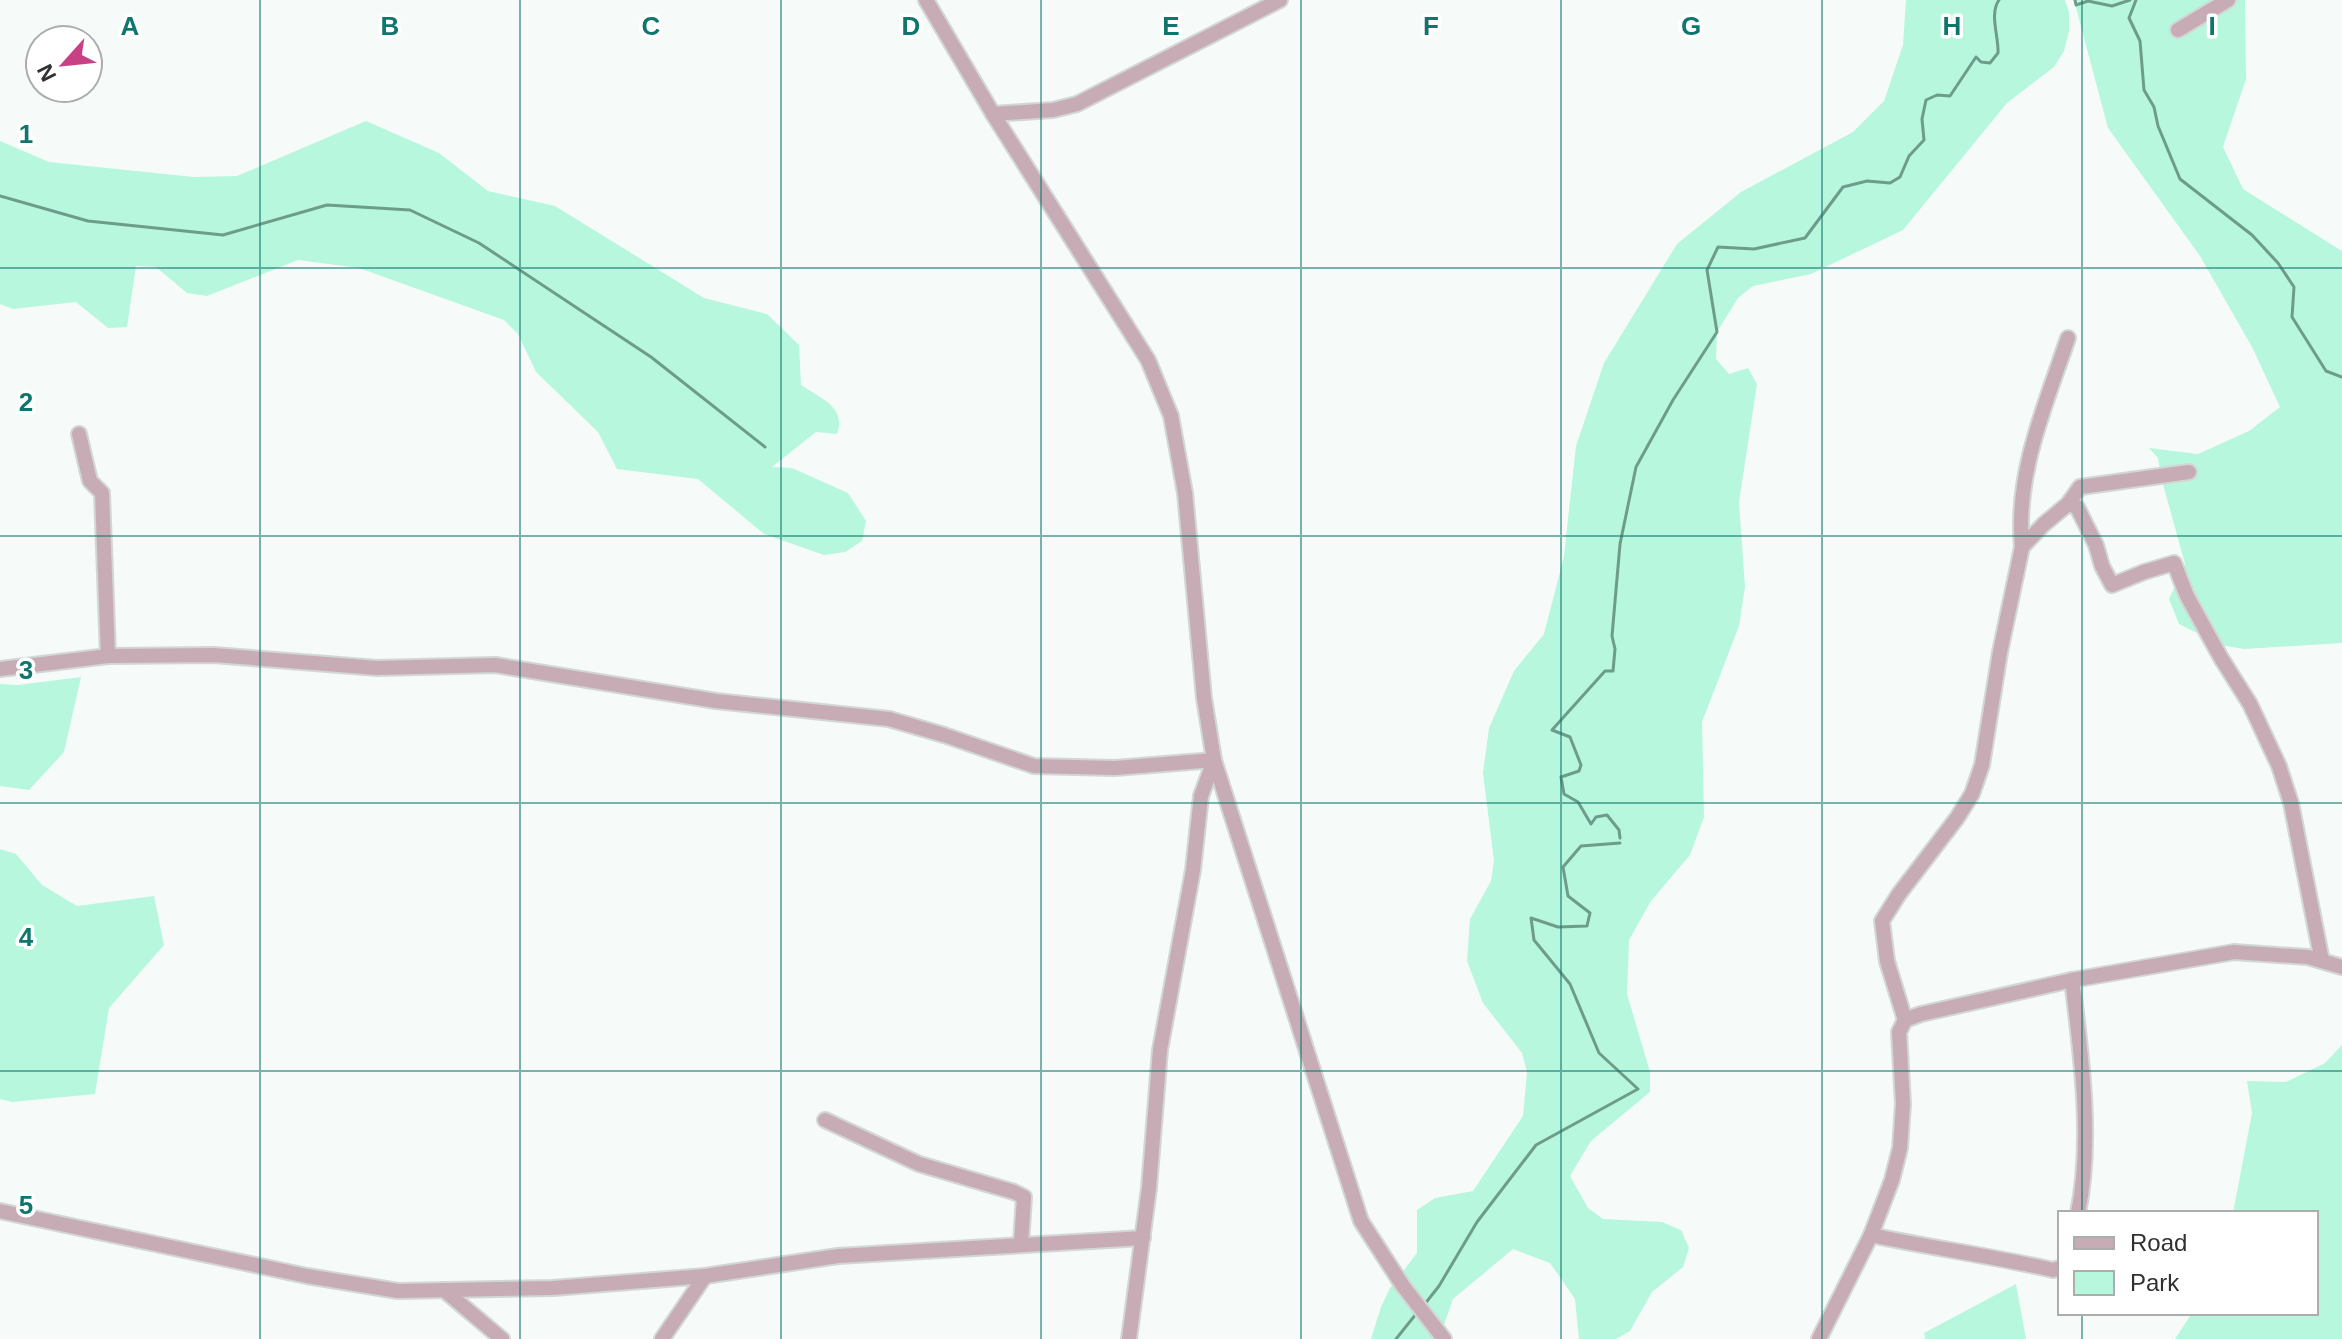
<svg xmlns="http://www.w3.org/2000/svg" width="2342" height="1339" viewBox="0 0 2342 1339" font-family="Helvetica,sans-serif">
<rect width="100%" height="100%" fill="#f6fbf9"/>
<g fill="#b6f7de">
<polygon points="1906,0 2065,0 2069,12 2069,31 2064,51 2054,67 2007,103 1903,230 1811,274 1753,286 1738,298 1717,332 1716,359 1729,374 1748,368 1757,384 1739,502 1745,587 1739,626 1702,722 1704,817 1690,855 1651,901 1629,940 1627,994 1650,1072 1650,1092 1591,1141 1570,1176 1588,1208 1603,1219 1662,1222 1681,1230 1689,1248 1683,1267 1652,1292 1630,1331 1616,1339 1579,1339 1575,1299 1550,1263 1513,1249 1453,1299 1439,1339 1371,1339 1381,1307 1390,1288 1417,1253 1417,1210 1435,1198 1473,1191 1523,1116 1527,1072 1522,1053 1483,1003 1467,961 1470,919 1491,881 1494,861 1483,773 1489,728 1514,671 1544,634 1564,556 1576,446 1604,363 1677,244 1741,192 1853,132 1884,101 1903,45"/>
<polygon points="2074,0 2245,0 2246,79 2223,147 2243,189 2342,251 2342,643 2244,649 2221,645 2179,624 2169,599 2185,564 2161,477 2158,458 2149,448 2198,454 2249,431 2280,407 2252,347 2200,256 2108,128"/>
<path d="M 366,121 L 439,153 L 488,191 L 555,206 L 704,298 L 767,314 L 799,345 L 801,385 C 820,398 847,407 837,434 L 816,432 L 772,467 L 792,468 L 848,493 L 866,521 L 862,541 L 845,552 L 824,555 L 764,534 L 698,479 L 617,469 L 598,432 L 536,372 L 518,334 L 504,320 L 359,268 L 298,260 L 207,296 L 187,293 L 156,267 L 136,266 L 127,327 L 108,328 L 76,302 L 13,309 L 0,304 L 0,141 L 49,162 L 194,177 L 237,176 Z"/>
<polygon points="81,677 64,752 29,790 0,786 0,684 18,685"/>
<polygon points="0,849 16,854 42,885 77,906 154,896 164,945 109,1008 95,1094 12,1102 0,1099"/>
<polygon points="2342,1045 2342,1339 2175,1339 2192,1313 2316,1313 2316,1213 2233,1213 2252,1113 2247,1081 2286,1082 2325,1063"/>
<polygon points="2016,1284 2026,1339 1925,1339 1924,1333"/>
</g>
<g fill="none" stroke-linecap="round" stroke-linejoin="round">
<g stroke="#6d9c8b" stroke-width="3">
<polyline points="2075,0 2076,5 2088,1 2112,6 2130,0"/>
<polyline points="2136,0 2129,18 2140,41 2144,90 2154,107 2158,126 2180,179 2252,235 2278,263 2294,287 2292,317 2326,371 2342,377"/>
<polyline points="0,196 88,221 223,235 327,205 410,210 479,243 651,357 765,447"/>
<path d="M 1620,838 L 1619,830 L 1607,815 L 1596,817 L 1591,824 L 1578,802 L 1564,794 L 1561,777 L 1579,771 L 1581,765 L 1570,737 L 1552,730 L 1605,671 L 1613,671 L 1615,649 L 1612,636 L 1620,544 L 1636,467 L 1673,400 L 1717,332 L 1707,270 L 1718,247 L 1754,249 L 1805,238 L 1843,187 L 1867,181 L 1890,183 L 1900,177 L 1909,156 L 1924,140 L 1922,119 L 1926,100 L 1937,95 L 1950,96 L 1976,57 L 1981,62 L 1990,63 L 1998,53 C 1999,37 1989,14 1999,0"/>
<polyline points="1424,1305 1439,1286 1477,1222 1536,1145 1638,1089 1599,1053 1570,984 1534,940 1531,918 1558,927 1587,926 1590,913 1568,896 1563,867 1581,846 1620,843"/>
<polyline points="1396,1339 1416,1314"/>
</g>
<g stroke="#d2d7d5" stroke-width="18">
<g id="minor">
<polyline points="926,0 993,114 1148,360 1171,416 1185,493 1204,698 1214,760 1361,1221 1403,1286 1444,1339"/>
<polyline points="2178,30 2228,0"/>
<polyline points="993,114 1053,110 1077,104 1280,0"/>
<polyline points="79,434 90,481 102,493 108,656"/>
<polyline points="2068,504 2077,507 2096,545 2102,566 2112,585 2144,572 2174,563 2187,596 2221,658 2250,704 2279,766 2291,803 2322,961"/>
<path d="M 2022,547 C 2015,474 2045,406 2068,338"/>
<polyline points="0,669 108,656 214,655 377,668 495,665 716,701 889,719 944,735 1034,766 1115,768 1214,760"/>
<path d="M 2072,980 C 2081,1053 2093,1140 2078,1213"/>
<polyline points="1905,1020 1887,961 1882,921 1899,894 1957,818 1972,794 1982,765 2000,652 2022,547 2044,524 2068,504 2080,487 2189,472"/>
<polyline points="825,1120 919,1164 1014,1192 1024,1197 1021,1244"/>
<polyline points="0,1211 307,1276 398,1291 553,1288 705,1276 838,1256 1143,1238"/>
<path d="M 1871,1235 C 1931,1248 1993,1256 2053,1270 L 2060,1268"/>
<polyline points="444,1290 502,1339"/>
<polyline points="662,1339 705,1276"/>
<polyline points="1129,1339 1149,1188 1160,1050 1193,870 1201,796 1214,761"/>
<polyline points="1819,1339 1871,1235 1892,1180 1900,1148 1903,1104 1899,1032 1905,1020 1921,1014 2072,980 2234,952 2308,957 2342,967"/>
</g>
</g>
<use href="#minor" stroke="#c7acb6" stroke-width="14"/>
</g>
<path fill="none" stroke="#0f766e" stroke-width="2" stroke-opacity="0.55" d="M 260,0 L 260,1339M 520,0 L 520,1339M 781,0 L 781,1339M 1041,0 L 1041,1339M 1301,0 L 1301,1339M 1561,0 L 1561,1339M 1822,0 L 1822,1339M 2082,0 L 2082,1213M 0,268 L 2342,268M 0,536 L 2342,536M 0,803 L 2342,803M 0,1071 L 2342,1071M 2082,1313 L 2082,1339"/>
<g font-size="26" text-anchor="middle" font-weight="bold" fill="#0f766e" stroke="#fff" stroke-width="7" stroke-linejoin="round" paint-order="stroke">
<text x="130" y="35">A</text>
<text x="390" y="35">B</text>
<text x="651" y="35">C</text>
<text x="911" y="35">D</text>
<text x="1171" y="35">E</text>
<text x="1431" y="35">F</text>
<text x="1691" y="35">G</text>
<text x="1952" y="35">H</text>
<text x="2212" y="35">I</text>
<text x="26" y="143">1</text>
<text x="26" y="411">2</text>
<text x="26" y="679">3</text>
<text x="26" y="946">4</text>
<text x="26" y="1214">5</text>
</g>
<rect x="2058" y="1211" width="260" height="104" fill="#ffffff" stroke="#acadad" stroke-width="2"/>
<rect x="2074" y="1237" width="40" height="12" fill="#c7acb6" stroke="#acadad" stroke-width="2"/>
<text x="2130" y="1251" font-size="24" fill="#303231">Road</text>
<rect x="2074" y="1271" width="40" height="24" fill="#b6f7de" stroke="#acadad" stroke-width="2"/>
<text x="2130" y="1291" font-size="24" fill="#303231">Park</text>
<g transform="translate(64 64) rotate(243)"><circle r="38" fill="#ffffff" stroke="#acadad" stroke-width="2"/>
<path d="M0-6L14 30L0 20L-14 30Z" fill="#c74184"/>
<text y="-12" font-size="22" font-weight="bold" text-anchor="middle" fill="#303231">N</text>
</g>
</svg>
